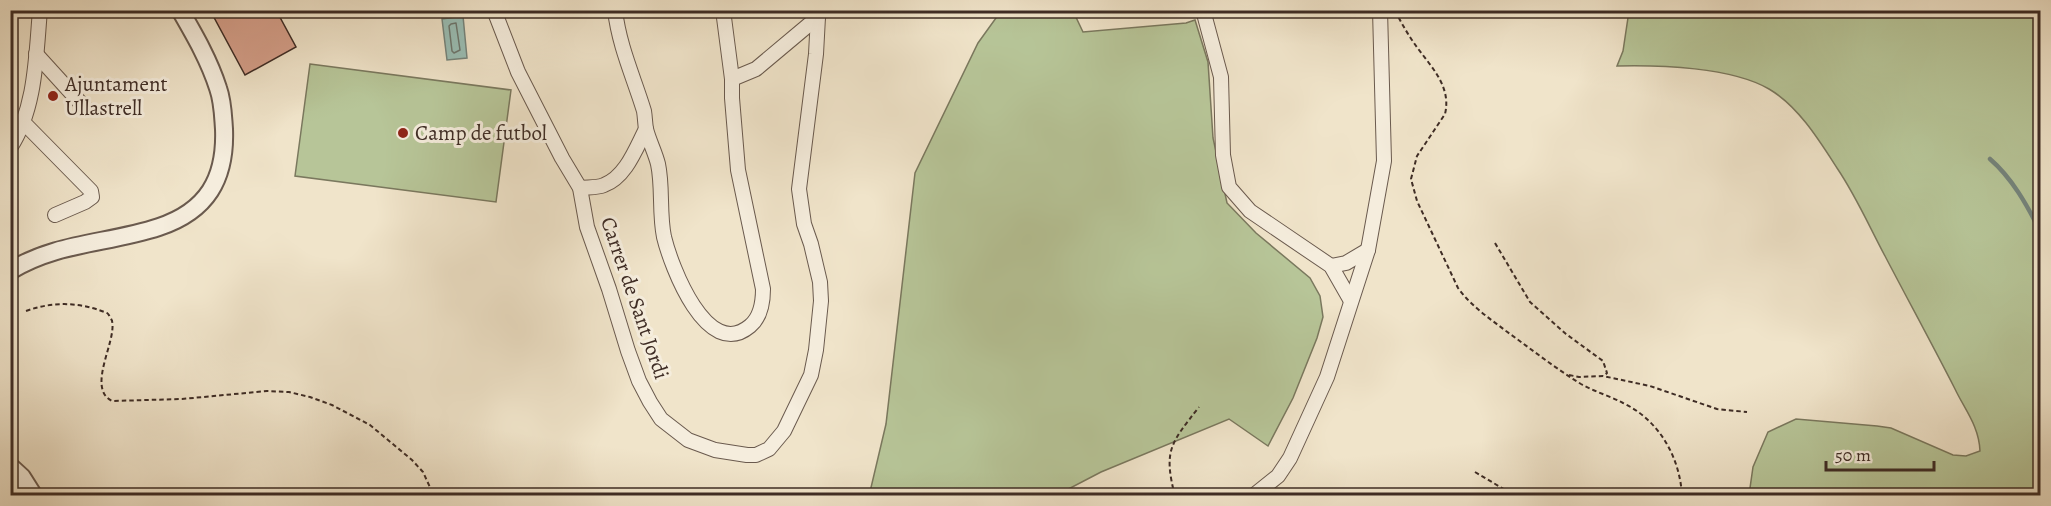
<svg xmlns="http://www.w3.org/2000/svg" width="2051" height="506" viewBox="0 0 2051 506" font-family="Alegreya,serif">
<rect width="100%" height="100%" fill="#f0e4ca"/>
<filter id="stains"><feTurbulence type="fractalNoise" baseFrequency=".00333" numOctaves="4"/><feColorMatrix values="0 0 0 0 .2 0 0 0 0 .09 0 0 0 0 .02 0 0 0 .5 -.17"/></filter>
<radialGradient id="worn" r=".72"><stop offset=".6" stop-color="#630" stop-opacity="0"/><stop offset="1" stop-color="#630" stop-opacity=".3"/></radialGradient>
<g fill="#b7c598" stroke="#7a785e" stroke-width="1.5">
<polygon points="1001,11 1073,11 1083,32 1186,23 1195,20 1208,62 1213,138 1227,203 1256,233 1310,278 1320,296 1323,317 1317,338 1293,398 1268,446 1229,419 1101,472 1057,495 869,496 886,424 915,173 978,43"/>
<path d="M 1629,11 L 2040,11 L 2040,495 L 1749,495 L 1753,467 L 1768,432 L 1796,419 L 1877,426 L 1891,428 L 1953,455 L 1966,456 L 1980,451 C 1979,426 1965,410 1955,389 C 1932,344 1908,300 1885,256 C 1869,226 1856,196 1837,168 C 1819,140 1798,106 1769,89 C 1731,67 1660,65 1617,66 L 1623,51 Z"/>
<polygon points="310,64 511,90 496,202 295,176"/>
</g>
<polygon fill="#9abfb6" stroke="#75847c" stroke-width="1.5" points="463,16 467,58 447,60 442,19"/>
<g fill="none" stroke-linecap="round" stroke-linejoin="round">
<polygon stroke="#6c766e" stroke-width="1.5" points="456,23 460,50 454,53 452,51 449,26 451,24"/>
<path stroke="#75847c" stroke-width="4.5" d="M 1990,159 C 2012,178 2027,205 2040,231"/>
</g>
<polygon fill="#d59f8a" stroke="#3e2c25" stroke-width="1.5" points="210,10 276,10 296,47 245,75"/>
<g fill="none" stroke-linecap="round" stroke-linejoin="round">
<g stroke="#6a5a4e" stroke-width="16">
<g id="minor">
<polyline points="494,10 518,72 562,158 580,188 587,227 609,289 628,351 639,381 650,402 661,419 688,440 715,450 747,455 756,455 769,449 784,431 811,375 816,350 821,301 820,282 811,244 804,224 799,189 816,54 818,17 821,10"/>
<path d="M 615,10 C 619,46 634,78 644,111 C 645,117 645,123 646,129 C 649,141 655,152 658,164 C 663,187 659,213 664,237 C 671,266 707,362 750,326 C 761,317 763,303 763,289 L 738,170 L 732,98 L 732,79 L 723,10"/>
<polyline points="1203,10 1221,77 1223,155 1229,187 1250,211 1331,266 1351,301"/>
<polyline points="36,54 86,109"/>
<polyline points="732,79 756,69 818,17"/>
<polyline points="23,122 91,191 92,197 85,202 55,215"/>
<path d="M 10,148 C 36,109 36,55 40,10"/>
<path d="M 580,188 C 588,187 597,188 604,185 C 626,177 636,148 646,129"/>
<polyline points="1331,266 1346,263 1368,250"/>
<polyline points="10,487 20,496"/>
<polyline points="1253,496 1278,476 1290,458 1327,377 1368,250 1384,161 1380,10"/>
</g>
</g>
<g stroke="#6a5a4e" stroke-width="20">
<g id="tertiary">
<path d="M 10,271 C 57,242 108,244 159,227 C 207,211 226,179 224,129 C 223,116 223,102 218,88 C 209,60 195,36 180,10"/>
<polyline points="10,466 22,477 34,496"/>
</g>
</g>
<g stroke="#3e2c25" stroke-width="2" stroke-dasharray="4.5 3" stroke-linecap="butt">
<path d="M 1395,11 C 1401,22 1407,33 1414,43 C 1429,65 1452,85 1445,114 L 1417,156 L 1411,179 L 1417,201 L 1458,288 C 1471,306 1489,318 1506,331 C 1531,349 1555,368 1581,384 C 1595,392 1610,396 1623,403 C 1659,420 1680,457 1682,496"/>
<polyline points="1495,243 1530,302 1566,334 1603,361 1607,373 1604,376"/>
<path d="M 26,311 C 54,301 80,302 107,313 C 108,313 112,320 112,321 C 117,341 86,388 112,401 L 182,399 L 267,391 L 289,392 L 310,397 L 332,405 L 370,425 L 412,460 L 423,472 L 434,496"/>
<polyline points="1569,375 1579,377 1603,376 1650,386 1717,409 1747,412"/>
<polyline points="1475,472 1507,491 1530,496"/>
<path d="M 1175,496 C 1163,450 1171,443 1199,407"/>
</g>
<use href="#minor" stroke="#f5eddd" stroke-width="14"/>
<use href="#tertiary" stroke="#f5eddd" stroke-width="16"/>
</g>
<g fill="#8f2418" stroke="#f5eddd" stroke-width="2">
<circle cx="53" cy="96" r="6"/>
<circle cx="403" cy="133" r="6"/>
</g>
<g text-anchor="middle" stroke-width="6" stroke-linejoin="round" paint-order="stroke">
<g font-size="21" fill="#3e2c25" stroke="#f5eddd" text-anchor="start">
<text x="65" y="91">Ajuntament<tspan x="65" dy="24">Ullastrell</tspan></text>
<text x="415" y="140">Camp de futbol</text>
</g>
<g font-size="21" fill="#3e2c25" stroke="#f5eddd">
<text transform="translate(635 298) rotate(71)" y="7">Carrer de Sant Jordi</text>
</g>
</g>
<rect width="2051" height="506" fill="none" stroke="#f0e4ca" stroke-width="36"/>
<rect x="12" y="12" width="2027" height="482" fill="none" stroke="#3e2c25" stroke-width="3"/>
<rect x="18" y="18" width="2015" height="470" fill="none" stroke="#3e2c25" stroke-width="1.5"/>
<path d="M1826 461v9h108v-9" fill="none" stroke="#3e2c25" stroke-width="3"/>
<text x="1835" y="461" font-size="18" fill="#3e2c25" stroke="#f5eddd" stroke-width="4.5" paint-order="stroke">50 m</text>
<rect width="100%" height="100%" filter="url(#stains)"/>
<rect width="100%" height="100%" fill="url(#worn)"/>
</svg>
